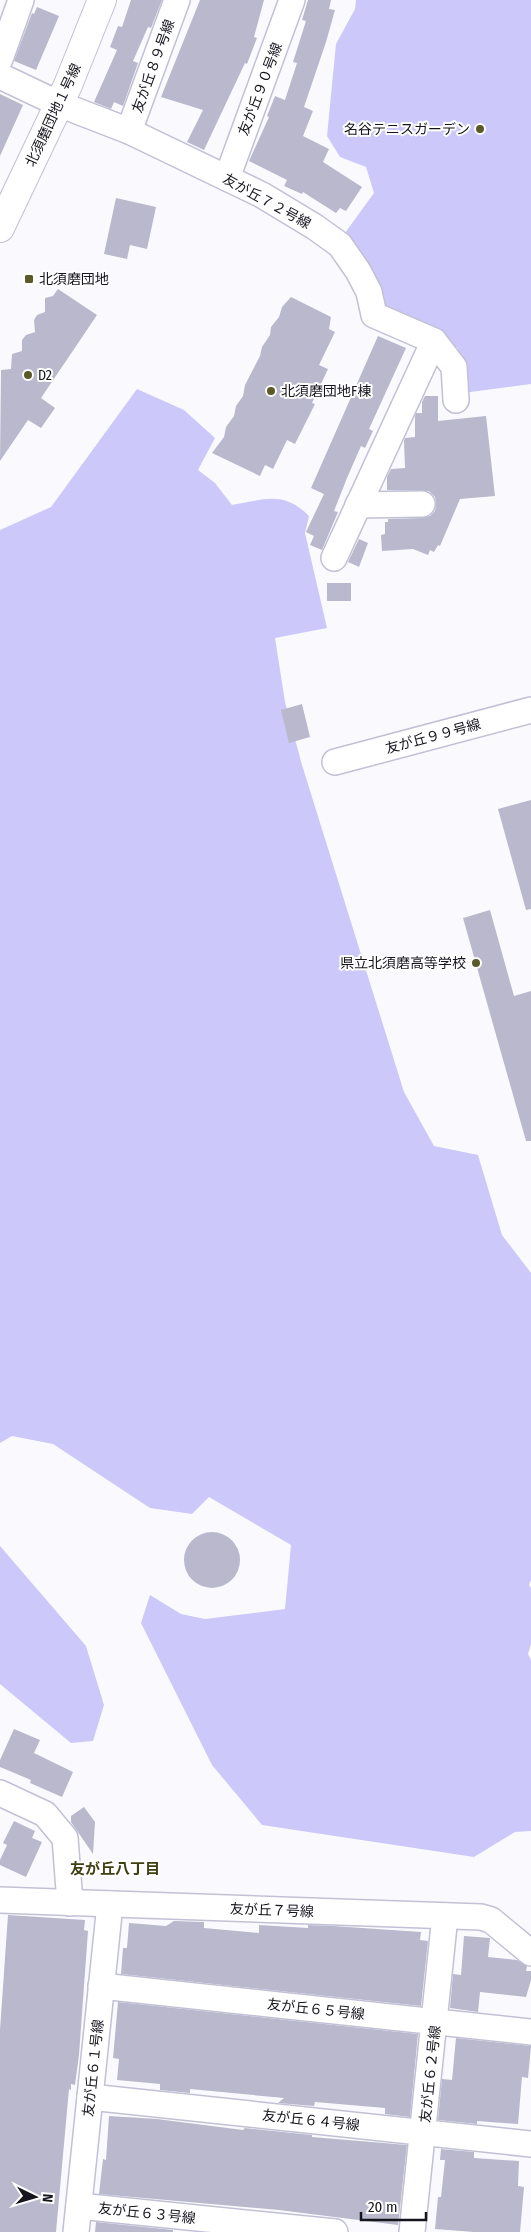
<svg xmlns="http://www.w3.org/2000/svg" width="531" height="2232" viewBox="0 0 531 2232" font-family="'Fira Sans Condensed','Noto Sans JP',sans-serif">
<rect width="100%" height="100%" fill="#fafafe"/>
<g fill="#ccc8fa">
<polygon points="356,0 531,0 531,384 463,393 458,348 392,316 342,237 374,193 366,167 340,157 327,136 336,44 355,9"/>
<path d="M 137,389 L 184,410 L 215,438 L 198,470 L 215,483 L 232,505 C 264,500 283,490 309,516 L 305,533 L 327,628 L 275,638 L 285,702 L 302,765 L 404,1092 L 434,1146 L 478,1155 L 502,1235 L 531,1273 L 531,1580 L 529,1585 L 531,1588 L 531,1644 L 528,1654 L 531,1660 L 531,1831 L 515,1832 L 474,1857 L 262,1825 L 212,1765 L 141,1623 L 150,1595 L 181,1614 L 205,1619 L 285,1609 L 291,1545 L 209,1497 L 192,1514 L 150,1508 L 53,1444 L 12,1436 L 0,1443 L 0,530 L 51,507 Z"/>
<polygon points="0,1546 86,1646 104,1705 93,1741 71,1743 0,1684"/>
</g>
<g fill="#b9b8cc">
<polygon points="131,0 162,0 151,28 148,27 133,61 138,63 123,106 114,102 111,109 94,102 117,50 110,47 118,26 122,27"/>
<polygon points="200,0 264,0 254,37 257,38 247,64 245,63 204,150 187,142 203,110 161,97"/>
<polygon points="308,0 331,0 329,9 335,10 326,42 304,107 313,111 303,136 329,149 323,162 362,187 346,211 340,208 336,213 303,192 302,194 284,186 287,180 249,161 269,117 267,116 275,96 285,100 297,63 293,62 306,21 302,20"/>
<polygon points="37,7 59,16 36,70 14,61 32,13 34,14"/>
<polygon points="0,94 23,105 0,156"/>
<polygon points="116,198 156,207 147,249 130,245 127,259 104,254"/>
<polygon points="58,289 97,315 41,398 55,408 41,428 28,420 0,461 1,370 11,369 12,354 22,351 22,340 26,335 35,332 34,320 37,315 45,312 45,298 53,296"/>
<polygon points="291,297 331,317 329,329 335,332 319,365 328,369 312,403 315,404 295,444 287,440 273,469 265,465 260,476 212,453 224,437 226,427 234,416 236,406 243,396 245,385 260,356 262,347 270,335 271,327 279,317 282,307"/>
<polygon points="378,336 406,348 369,429 373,431 365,448 361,446 347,478 334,511 338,512 322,550 310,545 314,536 306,532 324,494 311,488"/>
<polygon points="425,396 438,396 438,421 486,416 495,496 460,499 440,546 438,545 434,552 430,550 428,555 413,549 382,551 381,535 385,534 385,522 388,522 388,519 423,518 430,516 435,511 436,503 435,497 429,491 387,490 387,477 391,469 405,468 404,441 405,438 415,437 415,416 416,413 422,413 422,402"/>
<polygon points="359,539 368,543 359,567 348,562"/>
<rect x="327" y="583" width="24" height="18"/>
<polygon points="302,704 310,737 289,743 281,710"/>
<polygon points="531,800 531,909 526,910 498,809"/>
<polygon points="490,910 514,996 531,991 531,1141 526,1141 463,918"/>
<circle cx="212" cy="1560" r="28"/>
<polygon points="14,1729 40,1740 34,1753 73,1772 62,1797 30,1783 31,1780 0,1767 0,1760"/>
<polygon points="84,1807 95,1822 93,1854 71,1822 71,1816"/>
<polygon points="14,1821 35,1831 32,1838 42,1842 26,1877 0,1865 0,1860 7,1845 3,1843"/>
<polygon points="8,1915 85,1920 84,1930 88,1931 79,2055 75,2085 71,2084 71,2090 69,2089 56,2232 0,2232 0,2030"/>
<polygon points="174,1921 204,1922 204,1928 259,1933 259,1925 308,1928 308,1925 333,1926 421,1932 420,1940 428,1941 421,2006 121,1974 123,1948 127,1948 129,1923 166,1926"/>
<polygon points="464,1936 490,1938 488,1957 517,1960 527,1966 526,1971 531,1971 531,1980 526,1997 480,1992 478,2012 450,2008 453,1974 461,1975"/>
<polygon points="118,2002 418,2034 410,2117 385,2114 385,2108 315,2102 314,2106 278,2103 284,2098 190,2089 190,2093 160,2090 160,2084 117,2080 119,2059 113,2058"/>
<polygon points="456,2038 531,2046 528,2078 522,2077 518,2124 477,2121 477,2124 438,2120 442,2079 452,2080"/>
<polygon points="109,2116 157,2119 243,2130 245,2128 312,2135 312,2137 407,2145 398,2225 279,2210 99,2194 103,2159 106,2160"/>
<polygon points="441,2149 474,2152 474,2158 519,2161 518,2186 524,2187 520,2232 474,2232 435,2229 438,2197 441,2197 445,2160 440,2160"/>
<polygon points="96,2222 173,2230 173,2232 95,2232"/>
</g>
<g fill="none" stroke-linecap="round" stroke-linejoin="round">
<g stroke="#c2c0d5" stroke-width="28">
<g id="street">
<polyline points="0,59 21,0"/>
<polyline points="0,76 59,104 129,131 262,195 315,227 340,245 358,271 369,292 374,315 434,341 454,367 456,400"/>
<polyline points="129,131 177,0"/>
<polyline points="227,178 292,0"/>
<polyline points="358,505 422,504"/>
<polyline points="334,558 434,341"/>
<polyline points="335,762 531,710"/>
<polyline points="0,1793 45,1814 65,1838 70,1903"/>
<polyline points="0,1900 481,1917 491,1920 531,1953"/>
<polyline points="101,1986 531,2032"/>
<polyline points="90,2097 531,2144"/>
<polyline points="79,2206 335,2232"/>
<polyline points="76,2232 110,1904"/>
<polyline points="412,2232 445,1916"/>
</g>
</g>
<g stroke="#c2c0d5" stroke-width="30">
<polyline id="secondary" points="0,228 68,85 102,0"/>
</g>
<use href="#street" stroke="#fff" stroke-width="25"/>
<use href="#secondary" stroke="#fff" stroke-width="28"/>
</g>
<g fill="#595a27" stroke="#fff" stroke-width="2">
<circle cx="480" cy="129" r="5"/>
<rect x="24" y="274" width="10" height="10" rx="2.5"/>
<circle cx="28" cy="375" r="5"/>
<circle cx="271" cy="391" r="5"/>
<circle cx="476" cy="963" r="5"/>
</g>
<g text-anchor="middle" stroke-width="4" stroke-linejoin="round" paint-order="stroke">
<g font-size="14" fill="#16151d" stroke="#fff">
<text transform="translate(153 66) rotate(-70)" y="5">友が丘８９号線</text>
<text transform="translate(260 89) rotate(-69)" y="5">友が丘９０号線</text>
<text transform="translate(53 115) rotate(-65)" y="5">北須磨団地１号線</text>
<text transform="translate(267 201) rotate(29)" y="5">友が丘７２号線</text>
<text transform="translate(433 736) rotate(-15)" y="5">友が丘９９号線</text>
<text transform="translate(272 1910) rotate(2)" y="5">友が丘７号線</text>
<text transform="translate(316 2009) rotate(6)" y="5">友が丘６５号線</text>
<text transform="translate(93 2068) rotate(-84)" y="5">友が丘６１号線</text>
<text transform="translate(430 2074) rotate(-84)" y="5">友が丘６２号線</text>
<text transform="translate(311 2120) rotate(6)" y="5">友が丘６４号線</text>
<text transform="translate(147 2213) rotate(6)" y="5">友が丘６３号線</text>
</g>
<g font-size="14" fill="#16151d" stroke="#fff" text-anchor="start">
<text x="470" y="134" text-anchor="end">名谷テニスガーデン</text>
<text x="39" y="284">北須磨団地</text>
<text x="38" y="380">D2</text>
<text x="281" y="396">北須磨団地F棟</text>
<text x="466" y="968" text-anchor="end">県立北須磨高等学校</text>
</g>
<g font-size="15" font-weight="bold" fill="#3f3f16" stroke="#fff">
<text x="115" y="1874">友が丘八丁目</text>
</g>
</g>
<g transform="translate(35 2197) rotate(95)" stroke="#ffffff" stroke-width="4" paint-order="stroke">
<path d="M0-4L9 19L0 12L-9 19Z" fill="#16151d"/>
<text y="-8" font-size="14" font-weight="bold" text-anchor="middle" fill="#16151d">N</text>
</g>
<path d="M361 2212v8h65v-8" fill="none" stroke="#16151d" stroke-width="2.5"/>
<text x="368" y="2212" font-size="15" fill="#16151d" stroke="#ffffff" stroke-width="4" paint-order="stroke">20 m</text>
</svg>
